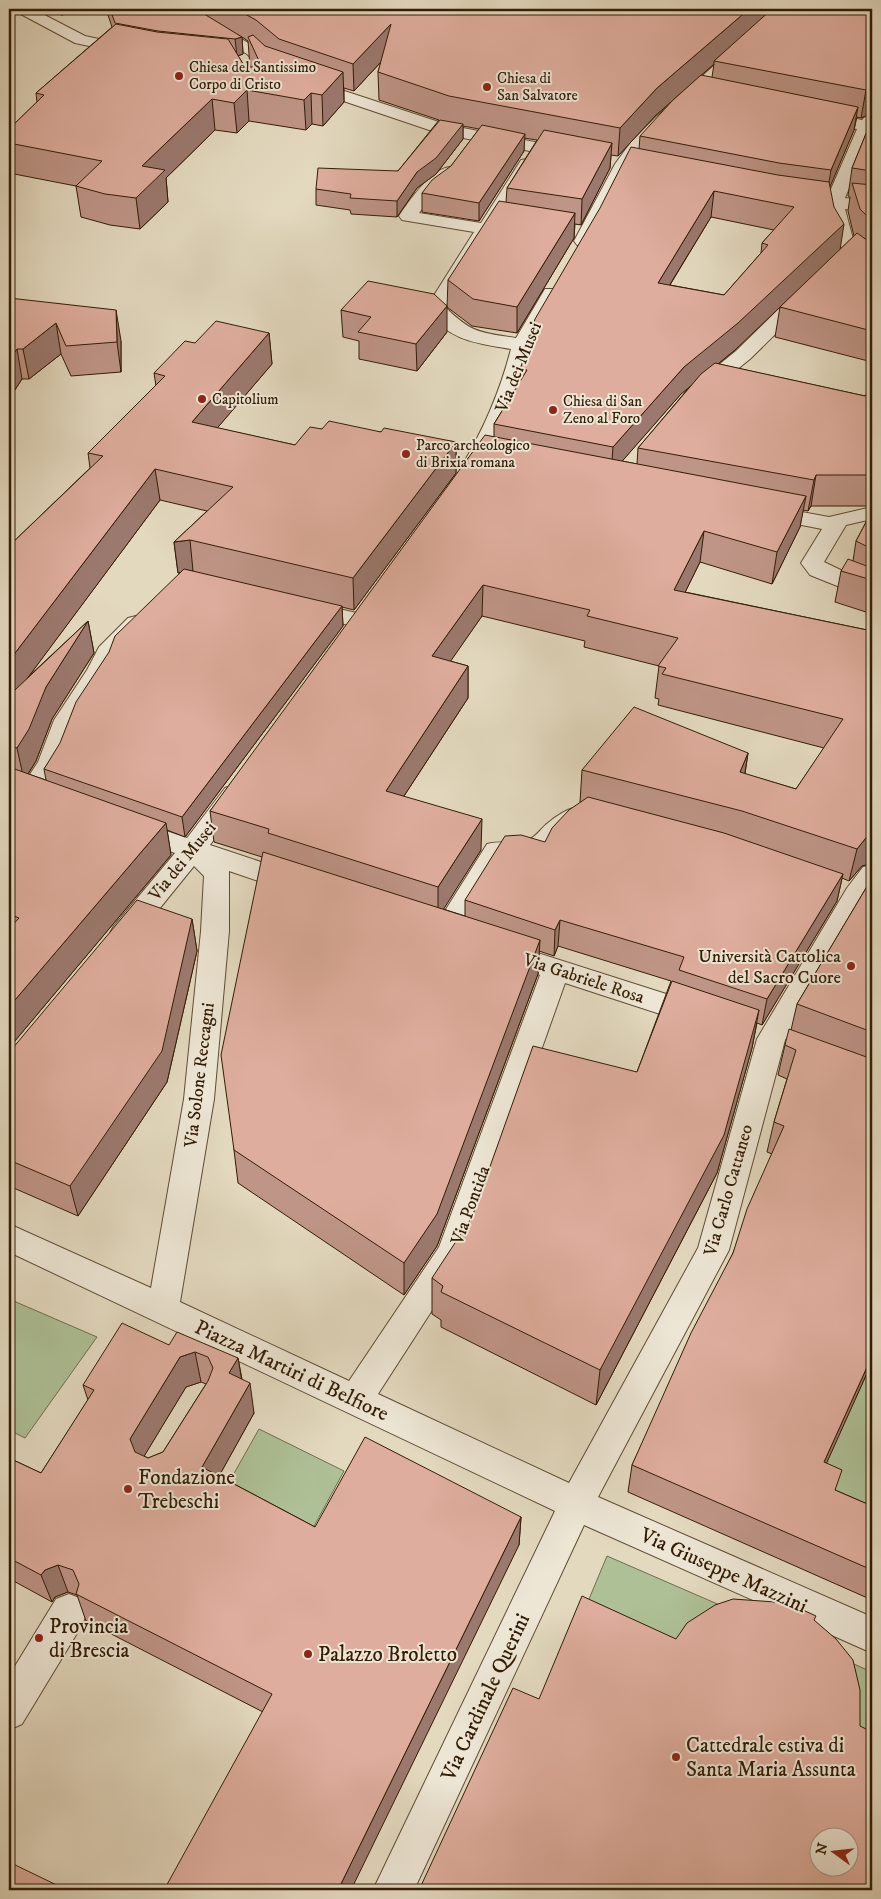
<svg xmlns="http://www.w3.org/2000/svg" width="881" height="1899" viewBox="0 0 881 1899" font-family="'IM FELL DW Pica',serif">
<rect width="100%" height="100%" fill="#e3d9bf"/>
<filter id="stains"><feTurbulence type="fractalNoise" baseFrequency=".004" numOctaves="4"/><feColorMatrix values="0 0 0 0 .2 0 0 0 0 .09 0 0 0 0 .02 0 0 0 .5 -.17"/></filter>
<radialGradient id="worn" r=".72"><stop offset=".6" stop-color="#630" stop-opacity="0"/><stop offset="1" stop-color="#630" stop-opacity=".3"/></radialGradient>
<g fill="#aec096" stroke="#706e4d">
<polygon points="9,1299 97,1337 25,1438 9,1430"/>
<polygon points="872,1362 872,1537 812,1488"/>
<polygon points="259,1429 344,1471 312,1530 228,1484"/>
<polygon points="607,1556 768,1626 691,1644 579,1623"/>
<polygon points="806,1643 872,1672 872,1762"/>
</g>
<g fill="none" stroke-linecap="round" stroke-linejoin="round">
<g stroke="#5f4b33" stroke-width="2">
<g id="street">
<polygon points="15,9 33,9 85,36 136,47 139,50 131,55 75,43 17,12"/>
<polygon points="173,9 190,9 257,48 280,68 311,80 448,125 570,149 576,150 578,154 576,158 570,159 438,133 299,86 268,74 247,54 175,12"/>
<polygon points="778,9 794,9 668,123 643,150 631,165 589,245 577,245 574,241 615,164 631,142 656,117"/>
<path d="M 819,111 L 862,120 L 866,116 L 872,114 L 872,131 L 845,198 L 872,202 L 872,212 L 845,209 L 853,239 L 872,258 L 872,271 C 842,265 832,233 827,206 L 790,201 L 787,197 L 790,193 L 796,192 L 828,196 L 857,129 L 813,119 L 811,116 L 813,113 Z"/>
<path d="M 527,159 L 533,160 L 535,164 L 445,307 C 473,334 479,332 516,338 L 545,289 L 559,289 L 561,293 L 532,345 L 522,384 L 498,439 L 478,473 L 471,475 L 464,473 L 460,469 C 483,431 500,392 511,349 C 475,343 448,341 426,308 L 474,232 L 402,220 L 399,216 C 409,201 435,163 455,167 L 458,171 L 431,197 L 419,213 L 481,223 L 521,160 Z"/>
<polygon points="804,289 811,291 813,295 811,299 750,359 708,393 701,395 694,393 691,389 694,385 736,351 797,291"/>
<polygon points="764,505 829,517 872,507 872,519 846,525 824,562 872,585 872,600 810,575 801,563 822,529 756,516 753,511 756,506"/>
<polygon points="306,601 369,616 373,621 369,626 361,628 298,613 295,608 298,603"/>
<polygon points="136,616 144,618 148,623 117,655 111,671 78,721 62,762 39,800 30,803 21,800 17,794 38,762 54,720 87,670 99,647 128,618"/>
<polygon points="234,785 243,788 247,794 210,845 303,876 307,883 303,890 294,893 229,871 229,931 214,1099 180,1302 349,1381 439,1247 540,975 493,959 489,952 493,945 503,942 707,1007 711,1015 707,1023 697,1026 565,983 469,1253 378,1394 569,1483 698,1248 757,1039 847,888 863,867 872,865 872,893 785,1040 729,1250 598,1497 872,1617 872,1653 584,1525 414,1890 373,1890 555,1511 9,1252 9,1224 151,1288 184,1099 201,931 204,876 194,866 134,940 124,943 114,940 110,933 114,926 175,853 124,835 120,829 124,823 133,820 187,838 225,788"/>
<path d="M 576,807 L 585,810 L 589,816 L 585,822 L 566,835 L 549,853 L 514,861 L 503,861 L 455,940 L 445,943 L 435,940 L 431,933 L 487,844 C 501,840 516,845 530,839 C 537,836 542,827 548,823 C 556,816 566,810 576,807 Z"/>
<polygon points="69,1594 82,1599 87,1612 82,1625 22,1724 9,1730 9,1676 56,1599"/>
</g>
</g>
<use href="#street" fill="#ede6d5" fill-rule="evenodd"/>
</g>
<g fill="#bf9587" stroke="#331c04" fill-rule="evenodd">
<polygon points="55,9 96,9 61,15"/>
<path d="M 108,9 L 872,9 L 872,113 L 861,118 L 857,117 L 854,130 L 830,186 L 735,350 L 718,364 L 865,396 L 872,387 L 872,506 L 811,506 L 808,511 L 803,510 L 800,527 L 772,584 L 700,562 L 685,592 L 872,631 L 872,864 L 872,863 L 862,866 L 849,881 L 842,878 L 837,901 L 762,1025 L 757,1023 L 752,1048 L 717,1173 L 596,1405 L 441,1327 L 441,1320 L 432,1314 L 432,1278 L 637,1072 L 671,981 L 558,946 L 554,956 L 539,951 L 538,974 L 437,1246 L 404,1295 L 238,1183 L 234,1150 L 262,857 L 214,842 L 210,811 L 494,437 L 494,424 L 519,383 L 520,369 L 533,337 L 533,326 L 639,149 L 640,136 L 712,77 L 714,64 L 655,116 L 618,156 L 611,155 L 610,168 L 581,225 L 575,224 L 574,238 L 517,333 L 472,326 L 447,307 L 448,280 L 506,202 L 507,188 L 537,140 L 524,138 L 524,151 L 479,221 L 422,212 L 422,193 L 451,166 L 479,129 L 463,126 L 463,139 L 436,174 L 417,188 L 397,217 L 351,214 L 350,210 L 316,205 L 316,189 L 398,171 L 439,120 L 379,100 L 378,72 L 381,62 L 354,91 L 344,88 L 344,102 L 323,126 L 312,124 L 306,130 L 249,121 L 237,133 L 215,130 L 166,178 L 168,202 L 140,229 L 110,225 L 81,217 L 76,186 L 9,173 L 9,129 L 37,102 L 36,93 L 112,27 L 108,15 ZM 242,37 L 248,41 L 250,67 L 245,67 L 238,56 L 243,54 ZM 711,217 L 774,230 L 762,243 L 761,253 L 724,295 L 670,285 ZM 692,384 L 638,448 L 637,464 L 622,461 L 681,394 ZM 482,616 L 585,641 L 584,647 L 659,666 L 655,698 L 659,699 L 658,705 L 824,748 L 796,789 L 745,774 L 748,753 L 582,770 L 580,802 L 581,802 L 545,842 L 465,900 L 465,916 L 443,909 L 481,850 L 404,796 L 468,698 L 468,666 L 450,661 Z"/>
<polygon points="872,119 872,362 775,337 780,307 854,236 848,211 850,197 848,196 852,168"/>
<polygon points="9,298 121,341 121,372 71,376 61,354 29,379 22,379 9,399"/>
<polygon points="341,310 447,332 417,371 359,359 359,341 343,337"/>
<path d="M 269,333 L 272,364 L 217,428 L 295,445 L 322,429 L 381,432 L 456,442 L 456,473 L 354,610 L 342,607 L 343,626 L 185,837 L 167,830 L 171,855 L 9,1048 L 9,546 L 90,468 L 88,453 L 156,386 L 154,373 L 195,343 ZM 160,500 L 207,511 L 174,542 L 178,573 L 180,573 L 44,769 L 46,780 L 28,774 L 36,761 L 52,719 L 94,653 L 88,621 L 28,677 Z"/>
<polygon points="872,511 872,614 835,602 841,571 853,561 856,541"/>
<polygon points="872,878 872,1362 826,1463 835,1490 872,1506 872,1600 628,1492 632,1465 733,1253 772,1154 767,1152 774,1122 787,1079 778,1075 785,1045 791,1030 797,1004"/>
<polygon points="192,919 197,951 167,1082 78,1216 9,1186 9,1050 12,1049"/>
<path d="M 169,1345 L 238,1358 L 242,1379 L 254,1413 L 219,1476 L 315,1527 L 521,1517 L 519,1545 L 263,1712 L 86,1621 L 77,1595 L 68,1592 L 55,1597 L 52,1602 L 10,1579 L 9,1581 L 9,1458 L 41,1473 L 88,1400 L 83,1385 ZM 201,1382 L 206,1384 L 163,1452 L 148,1458 L 144,1456 L 186,1387 Z"/>
</g>
<g fill="#9b796e" stroke="#331c04">
<polygon points="60,9 96,9 61,15"/>
<polygon points="749,9 775,9 714,61 714,64 655,116 618,156 620,128 657,88"/>
<polygon points="391,24 391,51 354,91 353,64"/>
<polygon points="242,37 243,54 237,56 235,39"/>
<polygon points="343,72 344,102 323,126 322,95"/>
<polygon points="872,88 872,113 861,118 866,90"/>
<polygon points="247,90 249,121 237,133 234,103"/>
<polygon points="311,93 312,124 306,130 304,100"/>
<polygon points="212,99 215,130 166,178 168,202 140,229 136,198 142,166"/>
<polygon points="858,107 854,130 827,194 831,170"/>
<polygon points="463,124 463,139 436,174 417,188 397,217 397,201 417,172"/>
<polygon points="525,134 524,151 479,221 479,203"/>
<polygon points="612,143 610,168 581,225 582,199"/>
<polygon points="714,191 711,217 655,309 658,283"/>
<polygon points="575,213 574,238 517,333 517,307"/>
<polygon points="844,224 840,250 735,350 681,394 611,474 613,447 684,367"/>
<polygon points="447,306 447,332 417,371 416,344"/>
<polygon points="116,310 121,341 121,372 117,342"/>
<polygon points="56,323 61,354 29,379 23,349"/>
<polygon points="269,333 272,364 196,453 192,422"/>
<polygon points="17,349 22,379 9,399 9,360"/>
<polygon points="456,442 456,473 354,610 353,578"/>
<polygon points="155,469 160,500 9,703 9,661"/>
<polygon points="816,475 811,506 808,511 814,480"/>
<polygon points="806,496 800,527 772,584 777,552"/>
<polygon points="704,531 700,562 671,621 674,590"/>
<polygon points="190,540 193,571 178,573 174,542"/>
<polygon points="483,585 482,616 432,688 432,656"/>
<polygon points="342,606 343,626 185,837 182,817"/>
<polygon points="88,621 94,653 52,719 36,761 24,780 17,748 46,687"/>
<polygon points="468,666 468,698 387,822 386,791"/>
<polygon points="748,753 743,785 740,772"/>
<polygon points="482,819 481,850 438,918 438,887"/>
<polygon points="166,823 171,855 9,1048 9,1007"/>
<polygon points="869,834 872,834 872,863 862,866 849,881 857,849"/>
<polygon points="843,874 837,901 762,1025 767,999"/>
<polygon points="192,919 197,951 167,1082 78,1216 70,1186"/>
<polygon points="560,920 558,946 554,956 555,930"/>
<polygon points="540,940 538,974 437,1246 404,1295 404,1263"/>
<polygon points="759,1010 752,1048 717,1173 596,1405 600,1370"/>
<polygon points="195,1352 201,1382 186,1387 137,1468 130,1439 180,1357"/>
<polygon points="872,1356 872,1362 815,1489 824,1462"/>
<polygon points="238,1358 243,1388 229,1373"/>
<polygon points="250,1383 254,1413 208,1496 202,1467"/>
<polygon points="521,1517 519,1545 351,1890 338,1890"/>
<polygon points="58,1565 68,1592 55,1597 52,1602 41,1575 45,1570"/>
</g>
<g fill="#dead9d" stroke="#331c04" fill-rule="evenodd">
<polygon points="110,9 196,9 242,37 235,39 158,31 115,23"/>
<polygon points="236,9 749,9 657,88 620,128 449,96 378,72 391,24 353,64 279,39 256,20"/>
<polygon points="772,9 872,9 872,88 866,90 714,61"/>
<polygon points="116,24 157,32 228,39 245,67 257,67 260,63 248,37 253,35 265,46 343,72 322,95 311,93 304,100 247,90 234,103 212,99 142,166 165,170 136,198 105,194 76,186 102,161 9,143 9,129 44,95 36,93"/>
<polygon points="701,75 858,107 831,170 779,163 640,136 672,101"/>
<polygon points="872,119 872,171 852,168"/>
<polygon points="440,120 463,124 436,158 417,172 397,201 350,198 351,194 316,189 318,168 398,171"/>
<polygon points="482,125 525,134 479,203 422,193 432,180 451,166"/>
<polygon points="544,130 612,143 582,199 507,188"/>
<path d="M 631,147 L 778,175 L 829,182 L 834,207 L 844,224 L 738,323 L 684,367 L 613,447 L 494,424 L 527,370 L 520,369 L 536,327 L 533,326 L 535,319 L 600,208 ZM 714,191 L 794,207 L 762,243 L 768,245 L 724,295 L 658,283 Z"/>
<polygon points="852,183 872,185 872,221 860,209"/>
<polygon points="499,201 575,213 517,307 473,299 448,280"/>
<polygon points="857,233 871,243 872,243 872,331 780,307"/>
<polygon points="368,281 434,294 447,306 416,344 358,332 371,317 341,310"/>
<polygon points="9,298 116,310 117,342 66,346 56,323 23,349 17,349 9,360"/>
<polygon points="216,321 269,333 192,422 295,445 310,427 322,429 329,421 381,432 384,428 456,442 353,578 190,540 174,542 233,487 155,469 9,661 9,546 103,456 88,453 165,376 154,373 185,341 195,343"/>
<polygon points="715,363 865,396 872,387 872,475 816,475 814,480 638,448 701,374"/>
<polygon points="485,435 806,496 777,552 704,531 674,590 872,631 872,834 869,834 857,849 742,811 582,770 634,707 748,753 740,772 796,789 843,719 662,674 666,668 658,666 678,638 587,616 590,610 483,585 432,656 468,666 386,791 482,819 438,887 268,833 269,829 210,811"/>
<polygon points="872,511 872,549 856,541"/>
<polygon points="848,559 872,568 872,580 841,571"/>
<polygon points="184,569 342,606 182,817 44,769 60,743 76,702 109,652 115,636"/>
<polygon points="88,621 46,687 29,729 17,748 9,746 9,688 15,690"/>
<polygon points="9,767 166,823 9,1007 9,929 19,918 9,914"/>
<polygon points="588,797 724,833 843,874 767,999 679,970 684,957 560,920 555,930 465,900 505,836 521,835 545,842 552,828 569,810"/>
<polygon points="263,852 540,940 437,1214 404,1263 234,1150 221,1055"/>
<polygon points="872,878 872,1032 797,1004"/>
<polygon points="137,900 192,919 162,1051 70,1186 9,1160 9,1050 12,1049"/>
<polygon points="672,981 759,1010 724,1135 600,1370 441,1292 443,1286 432,1278 472,1217 533,1046 637,1072"/>
<polygon points="789,1029 872,1059 872,1356 824,1462 842,1470 835,1490 872,1506 872,1570 632,1465 691,1333 733,1253 747,1209 784,1126 774,1122 796,1050 785,1045"/>
<path d="M 122,1323 L 169,1345 L 177,1332 L 238,1358 L 229,1373 L 250,1383 L 202,1467 L 315,1527 L 365,1437 L 521,1517 L 338,1890 L 164,1890 L 272,1694 L 76,1594 L 79,1584 L 73,1570 L 58,1565 L 45,1570 L 41,1575 L 9,1558 L 9,1458 L 41,1473 L 94,1390 L 83,1385 ZM 195,1352 L 208,1357 L 213,1368 L 208,1381 L 163,1452 L 148,1458 L 135,1452 L 130,1439 L 180,1357 Z"/>
<path d="M 582,1596 L 676,1639 L 687,1623 L 715,1605 L 733,1599 L 775,1602 L 777,1598 L 816,1616 L 814,1620 L 836,1639 L 853,1660 L 860,1690 L 860,1726 L 872,1732 L 872,1890 L 419,1890 L 513,1688 L 539,1699 ZM 818,1836 L 848,1836 L 848,1866 L 818,1866 Z"/>
<polygon points="9,1862 67,1890 9,1890"/>
</g>
<g fill="#8f2418" stroke="#ede6d5" stroke-width="2">
<circle cx="179" cy="76" r="5"/>
<circle cx="487" cy="87" r="5"/>
<circle cx="202" cy="399" r="5"/>
<circle cx="553" cy="410" r="5"/>
<circle cx="406" cy="454" r="5"/>
<circle cx="851" cy="966" r="5"/>
<circle cx="128" cy="1489" r="5"/>
<circle cx="39" cy="1638" r="5"/>
<circle cx="308" cy="1654" r="5"/>
<circle cx="676" cy="1757" r="5"/>
</g>
<g text-anchor="middle" stroke-width="4" stroke-linejoin="round" paint-order="stroke">
<g font-size="15" fill="#331c04" stroke="#ede6d5" text-anchor="start">
<text x="189" y="72">Chiesa del Santissimo<tspan x="189" dy="17">Corpo di Cristo</tspan></text>
<text x="497" y="83">Chiesa di<tspan x="497" dy="17">San Salvatore</tspan></text>
<text x="212" y="404">Capitolium</text>
<text x="563" y="406">Chiesa di San<tspan x="563" dy="17">Zeno al Foro</tspan></text>
<text x="416" y="450">Parco archeologico<tspan x="416" dy="17">di Brixia romana</tspan></text>
</g>
<g font-size="18" fill="#331c04" stroke="#ede6d5">
<text transform="translate(518 367) rotate(-68)" y="6">Via dei Musei</text>
<text transform="translate(182 861) rotate(-51)" y="6">Via dei Musei</text>
<text transform="translate(584 978) rotate(18)" y="6">Via Gabriele Rosa</text>
<text transform="translate(199 1075) rotate(-83)" y="6">Via Solone Reccagni</text>
<text transform="translate(728 1190) rotate(-74)" y="6">Via Carlo Cattaneo</text>
<text transform="translate(470 1205) rotate(-70)" y="6">Via Pontida</text>
</g>
<g font-size="18" fill="#331c04" stroke="#ede6d5" text-anchor="end">
<text x="841" y="962">Università Cattolica<tspan x="841" dy="21">del Sacro Cuore</tspan></text>
</g>
<g font-size="21" fill="#331c04" stroke="#ede6d5">
<text transform="translate(292 1370) rotate(25)" y="7">Piazza Martiri di Belfiore</text>
<text transform="translate(724 1570) rotate(24)" y="7">Via Giuseppe Mazzini</text>
<text transform="translate(485 1697) rotate(-65)" y="7">Via Cardinale Querini</text>
</g>
<g font-size="21" fill="#331c04" stroke="#ede6d5" text-anchor="start">
<text x="138" y="1484">Fondazione<tspan x="138" dy="24">Trebeschi</tspan></text>
<text x="49" y="1633">Provincia<tspan x="49" dy="24">di Brescia</tspan></text>
<text x="318" y="1661">Palazzo Broletto</text>
<text x="686" y="1752">Cattedrale estiva di<tspan x="686" dy="24">Santa Maria Assunta</tspan></text>
</g>
</g>
<rect width="881" height="1899" fill="none" stroke="#e3d9bf" stroke-width="30"/>
<rect x="10" y="10" width="861" height="1879" fill="none" stroke="#331c04" stroke-width="2.5"/>
<rect x="15" y="15" width="851" height="1869" fill="none" stroke="#331c04"/>
<g transform="translate(834 1852) rotate(285)"><circle r="24" fill="#ede6d5" stroke="#a39581"/>
<path d="M0-4L9 19L0 12L-9 19Z" fill="#8f2418"/>
<text y="-8" font-size="14" font-weight="bold" text-anchor="middle" fill="#331c04">N</text>
</g>
<rect width="100%" height="100%" filter="url(#stains)"/>
<rect width="100%" height="100%" fill="url(#worn)"/>
</svg>
